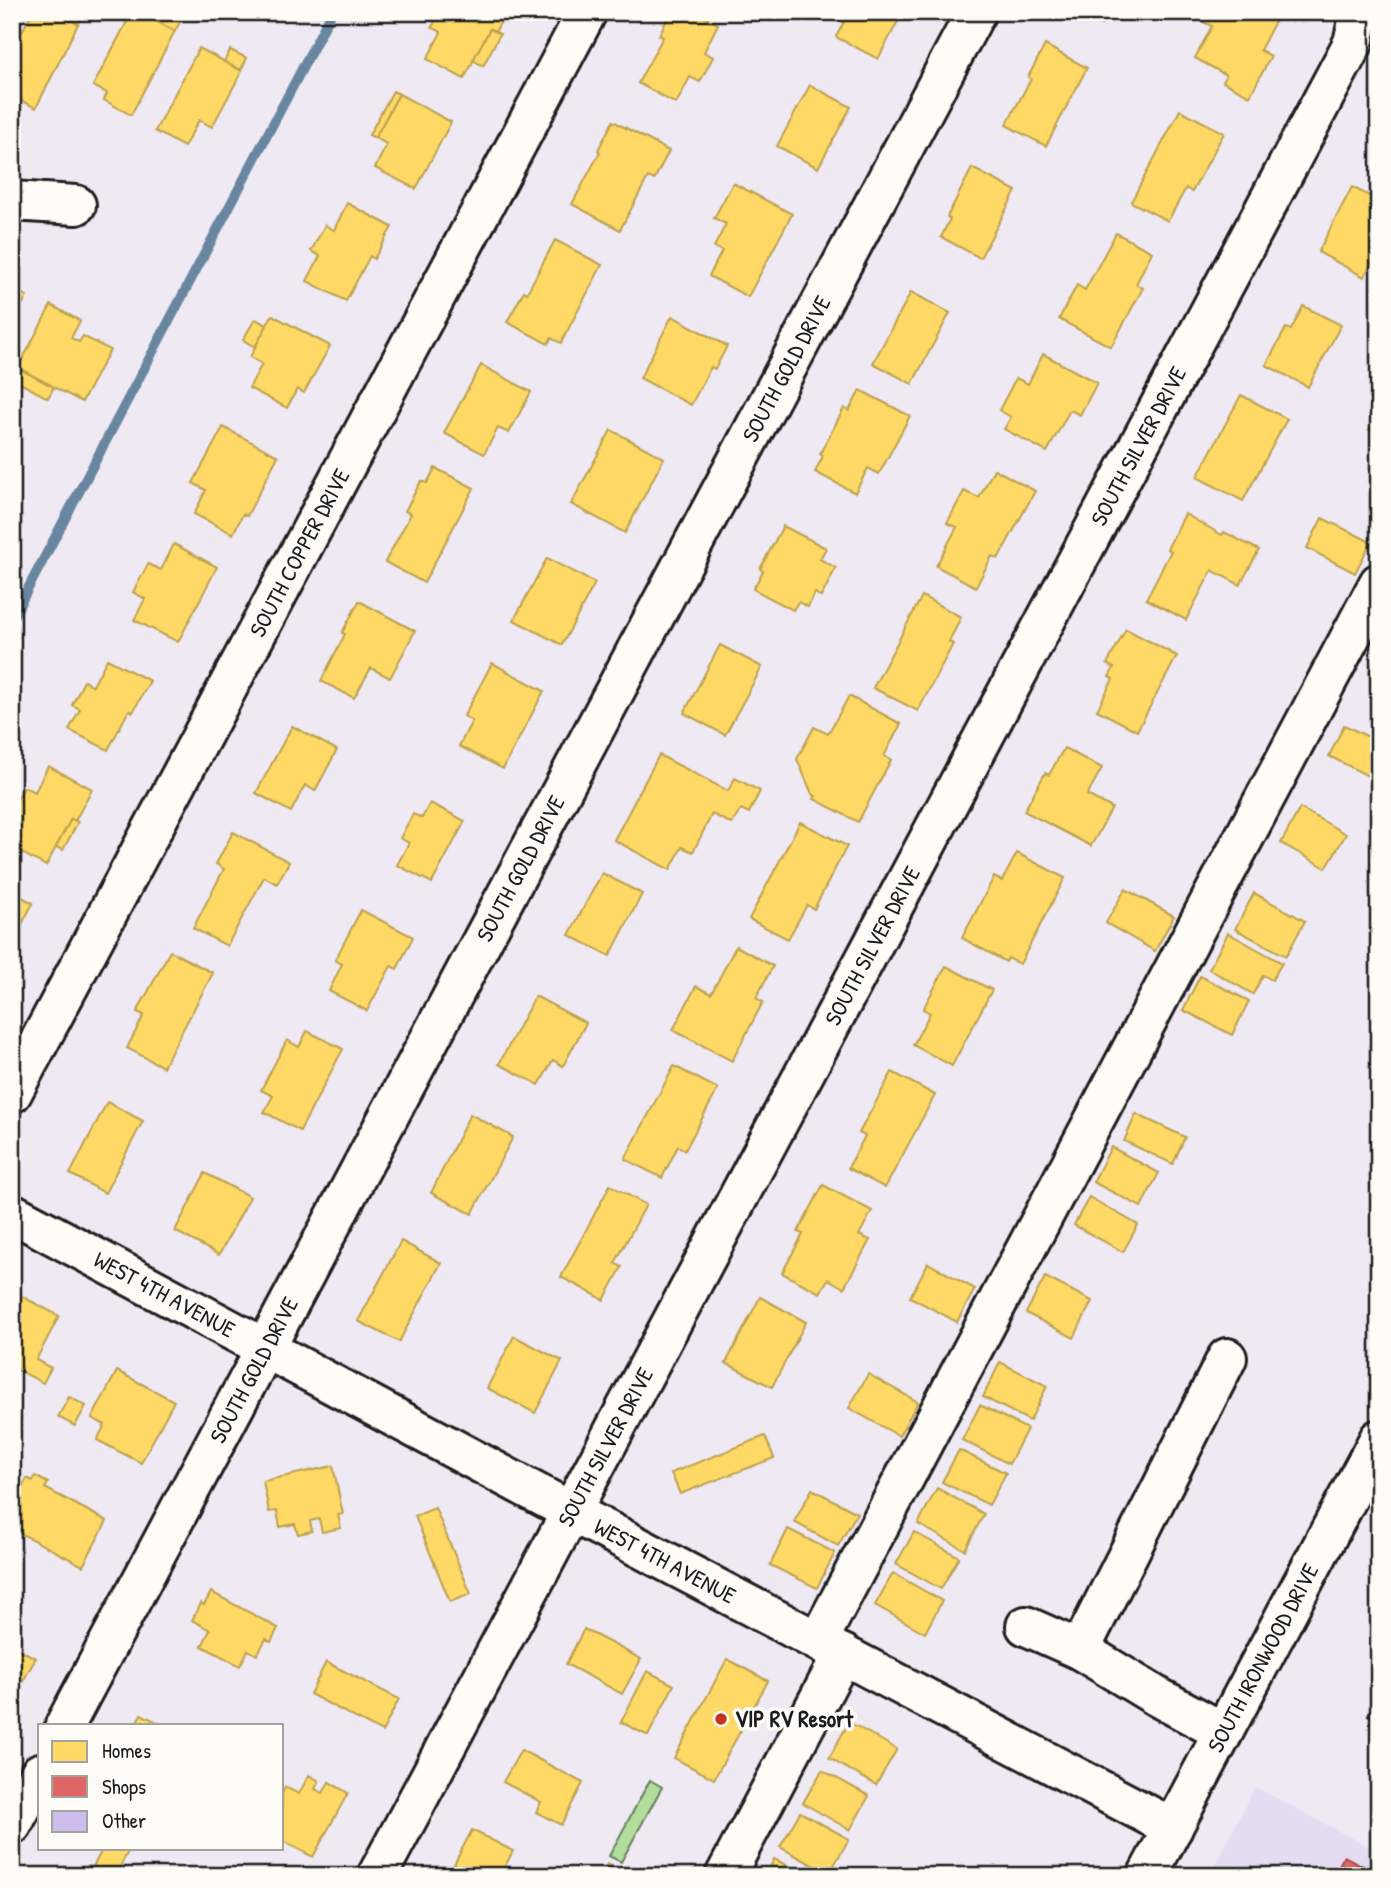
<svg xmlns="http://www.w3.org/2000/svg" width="1391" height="1888" viewBox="0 0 1391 1888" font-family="'Patrick Hand',sans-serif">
<rect width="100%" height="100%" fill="#efe9f4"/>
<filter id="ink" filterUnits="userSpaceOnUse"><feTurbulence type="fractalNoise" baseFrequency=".0143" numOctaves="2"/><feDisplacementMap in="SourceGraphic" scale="14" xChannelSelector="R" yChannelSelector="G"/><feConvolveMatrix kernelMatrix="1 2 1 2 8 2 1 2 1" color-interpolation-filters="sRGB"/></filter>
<g filter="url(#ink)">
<polygon fill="#e5dcf2" points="1255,1787 1379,1852 1379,1876 1209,1876"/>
<polygon fill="#b2de9c" stroke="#677d5c" stroke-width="2" points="650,1780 662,1787 621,1862 609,1856"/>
<g fill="#ffd966" stroke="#bba050" stroke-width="2">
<polygon points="32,12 55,12 78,24 36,108 12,96 12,51"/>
<polygon points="62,12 82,12 84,13 78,24 61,15"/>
<polygon points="132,12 139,12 175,31 131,115 104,100 107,93 93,86"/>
<polygon points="161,12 167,12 181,20 175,31 156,21"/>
<polygon points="440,12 506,12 495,32 490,29 464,79 427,59 441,32 432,27"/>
<polygon points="671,12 696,12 718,24 704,52 713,57 700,82 690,77 676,104 638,83 663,37 659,35"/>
<polygon points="849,12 903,12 878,59 836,37"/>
<polygon points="1078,12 1108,12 1101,25"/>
<polygon points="1206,12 1280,12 1260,50 1271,56 1250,96 1223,82 1226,75 1195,58 1212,26 1201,21"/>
<polygon points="490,29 500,34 483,66 473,60"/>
<polygon points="1045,45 1087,68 1046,146 1006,125 1031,79 1028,77"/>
<polygon points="199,48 242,71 212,127 199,120 184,147 155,131"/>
<polygon points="230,50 247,58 241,70 224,62"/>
<polygon points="810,85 851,107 818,168 777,146"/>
<polygon points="393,91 399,94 375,138 369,135"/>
<polygon points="399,94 451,122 416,189 375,168 387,144 375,138"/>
<polygon points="1180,110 1224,133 1192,192 1186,188 1168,221 1131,202"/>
<polygon points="613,121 669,151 654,180 648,177 620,230 572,204 600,152 598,150"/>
<polygon points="972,168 1016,191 980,258 941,237 950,219 947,217"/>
<polygon points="733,183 792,214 748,297 709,276 722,251 714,247 726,224 714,218"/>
<polygon points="1352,187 1379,201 1379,250 1364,277 1318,252"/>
<polygon points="347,203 392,227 374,259 370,256 346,301 307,281 320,256 311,251 325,225 334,230"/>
<polygon points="1116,233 1152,252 1136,284 1143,288 1111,347 1059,319 1077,285 1085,290"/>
<polygon points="555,240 602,265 561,343 551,338 548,344 507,322 524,291 527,293"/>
<polygon points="12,288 27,296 12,323"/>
<polygon points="911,292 950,313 912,384 873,363"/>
<polygon points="51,305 80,321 71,338 79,342 83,336 110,350 82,402 18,368"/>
<polygon points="1303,306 1341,325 1308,387 1266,365 1286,328 1291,330"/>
<polygon points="272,315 330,346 304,393 297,389 287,408 249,388 262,364 250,357"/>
<polygon points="672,316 727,346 715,369 711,367 691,405 640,378"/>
<polygon points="255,319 267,325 255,347 243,340"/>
<polygon points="1043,354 1097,383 1080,415 1070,410 1047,452 1004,429 1011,417 999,410 1016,378 1028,384"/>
<polygon points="481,365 531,392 509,433 498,428 484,454 444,433"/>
<polygon points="20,369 54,387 48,398 14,380"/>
<polygon points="860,390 910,416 879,474 868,468 855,493 815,472 823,456 820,454 844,408 849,411"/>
<polygon points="1241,395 1287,419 1243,501 1197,477"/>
<polygon points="1379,413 1379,436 1369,430"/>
<polygon points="223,427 278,456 247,516 243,514 233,534 194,514 206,490 193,483"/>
<polygon points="611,430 664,458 625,533 571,504"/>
<polygon points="435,468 474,488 424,583 385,562 411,514 405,511 421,481 427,483"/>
<polygon points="994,469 1035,491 998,559 992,556 976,587 936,566 957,527 947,523 964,491 979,498"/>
<polygon points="1185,514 1222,535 1224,532 1259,550 1240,585 1212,570 1186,620 1146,599 1171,551 1167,549"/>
<polygon points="1322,518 1371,542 1355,573 1307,548"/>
<polygon points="783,526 826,548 820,559 836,568 821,597 815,593 808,607 798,602 793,610 753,589 763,571 760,569"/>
<polygon points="174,544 217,567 178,642 134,620 145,599 133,592 148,564 161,570"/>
<polygon points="547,558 595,583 562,645 514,620"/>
<polygon points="922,596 961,617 949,642 953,644 918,711 873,688"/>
<polygon points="359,601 415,631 390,678 371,668 354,698 321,681 345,634 342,633"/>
<polygon points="1126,629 1177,656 1137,731 1097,710 1113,679 1109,677 1114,668 1107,664"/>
<polygon points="720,645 762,667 725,735 684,713"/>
<polygon points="1379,654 1379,678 1369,672"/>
<polygon points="107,659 150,681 133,712 129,710 108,750 69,730 80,709 72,705 84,681 93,686"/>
<polygon points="492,663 544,691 503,769 459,746 472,721 464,716"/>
<polygon points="849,696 901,724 884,756 891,760 858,822 814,799 816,796 812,794 797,759 814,727 828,734"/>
<polygon points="1344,725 1379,742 1379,775 1376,780 1329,756"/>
<polygon points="292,726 337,750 315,791 305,785 291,812 256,793"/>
<polygon points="1064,748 1102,768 1087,795 1112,808 1091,846 1024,811 1045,773 1049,775"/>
<polygon points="659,755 728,791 735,778 760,791 749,813 741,809 732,824 712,814 693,852 682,847 670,870 614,840"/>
<polygon points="48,766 92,789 75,821 71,819 46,866 12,848 12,834 21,818 12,813 12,809 24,787 35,792"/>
<polygon points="430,803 465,821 432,883 397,865 409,843 400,838 413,814 422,818"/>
<polygon points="1300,808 1346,834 1326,868 1281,843"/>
<polygon points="71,819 78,822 63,850 56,847"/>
<polygon points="800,822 847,846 814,909 807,905 788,939 749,919"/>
<polygon points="233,832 289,862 277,884 264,877 227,946 193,928 224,869 216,864"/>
<polygon points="1017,853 1065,878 1020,964 1008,958 1006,962 962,938 994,877 1002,881"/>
<polygon points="602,873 642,894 610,956 569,935"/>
<polygon points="1125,889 1174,916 1155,951 1106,923"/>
<polygon points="12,892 33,903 16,936 12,934"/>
<polygon points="1254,893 1305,921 1286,956 1235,929"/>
<polygon points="361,910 413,937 397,969 391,966 367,1011 329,991 342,964 335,960"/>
<polygon points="1228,933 1282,963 1272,980 1263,975 1253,994 1209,969"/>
<polygon points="736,946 773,966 756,998 763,1002 732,1061 673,1030 696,986 711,994"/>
<polygon points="170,951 213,973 163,1067 127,1048 144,1015 137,1012"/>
<polygon points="946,966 992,990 952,1066 913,1045 930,1013 923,1009"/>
<polygon points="1200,976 1249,1001 1232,1035 1183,1010"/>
<polygon points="535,996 586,1023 563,1066 553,1060 539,1085 499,1064"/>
<polygon points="307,1031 343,1049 300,1131 264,1112 273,1096 261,1090 287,1040 299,1047"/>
<polygon points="674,1066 718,1089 685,1150 678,1146 662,1178 625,1159"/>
<polygon points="892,1072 935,1095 885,1188 848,1168 865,1136 859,1133"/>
<polygon points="107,1102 143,1121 105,1193 70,1174"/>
<polygon points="470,1114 513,1137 472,1214 431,1193"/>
<polygon points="1136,1114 1185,1137 1173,1164 1124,1141"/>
<polygon points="1111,1147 1159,1173 1141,1207 1093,1182"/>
<polygon points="205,1173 250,1197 219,1255 175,1231"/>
<polygon points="610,1185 646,1205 615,1263 622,1267 604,1300 561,1277"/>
<polygon points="823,1185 872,1211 859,1235 870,1240 844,1288 828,1279 820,1293 782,1273 803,1234 798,1232"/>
<polygon points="1089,1197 1138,1225 1123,1252 1074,1225"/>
<polygon points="401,1241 441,1263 399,1342 358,1321"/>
<polygon points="928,1263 975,1289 957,1322 910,1297"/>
<polygon points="1045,1277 1092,1301 1074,1338 1026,1313"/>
<polygon points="12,1291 59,1316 36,1360 51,1368 43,1383 12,1367"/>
<polygon points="760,1297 806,1322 772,1387 726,1363"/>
<polygon points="514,1336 562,1361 535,1413 487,1388"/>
<polygon points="1000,1362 1047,1386 1030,1421 983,1397"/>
<polygon points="117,1371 174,1401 141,1463 97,1440 105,1425 92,1418"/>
<polygon points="868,1374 918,1402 899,1436 849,1408"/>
<polygon points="69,1397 86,1406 75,1426 58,1417"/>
<polygon points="980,1405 1027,1429 1009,1464 962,1440"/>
<polygon points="765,1436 774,1458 680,1494 671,1473"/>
<polygon points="959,1450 1006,1473 989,1505 942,1482"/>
<polygon points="333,1466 343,1514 338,1515 341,1528 322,1532 319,1519 310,1521 312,1531 298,1534 295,1524 280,1527 277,1511 269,1512 263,1481"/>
<polygon points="35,1476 48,1483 45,1488 107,1521 83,1566 12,1529 12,1506 27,1478 33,1481"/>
<polygon points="937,1488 984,1514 965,1550 918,1524"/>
<polygon points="812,1489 857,1513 838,1546 794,1522"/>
<polygon points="435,1508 471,1594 450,1602 415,1516"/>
<polygon points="788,1529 835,1553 817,1588 770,1565"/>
<polygon points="914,1532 959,1557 941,1589 896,1564"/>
<polygon points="893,1573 942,1601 925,1633 875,1605"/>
<polygon points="211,1592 278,1628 271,1642 266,1639 257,1655 248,1650 240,1666 202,1646 210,1630 192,1620 201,1603 204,1605"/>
<polygon points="584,1629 641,1659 622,1694 566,1664"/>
<polygon points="12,1646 36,1658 18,1690 12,1687"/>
<polygon points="727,1659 768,1681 714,1779 674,1758"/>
<polygon points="326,1662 399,1699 382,1732 310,1694"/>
<polygon points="647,1671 674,1685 648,1736 621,1722"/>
<polygon points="141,1714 163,1725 135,1725"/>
<polygon points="849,1722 897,1749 876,1785 829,1758"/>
<polygon points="521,1750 583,1783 561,1825 536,1812 541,1802 503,1782"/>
<polygon points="822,1770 869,1796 850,1830 803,1803"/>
<polygon points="309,1775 319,1781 315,1789 323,1793 329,1782 348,1793 313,1857 282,1841 282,1794 285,1787 299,1794"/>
<polygon points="800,1812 849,1839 829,1874 780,1847"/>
<polygon points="472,1830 513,1851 505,1866 523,1876 475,1876 454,1864"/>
<polygon points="103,1848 130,1848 115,1876 88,1876"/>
<polygon points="774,1859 809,1876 766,1876"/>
<polygon points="607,1864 629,1876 601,1876"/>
</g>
<polygon fill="#e06666" stroke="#a55050" stroke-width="2" points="1344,1856 1377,1873 1376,1876 1333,1876"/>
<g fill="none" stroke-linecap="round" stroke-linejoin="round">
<polyline stroke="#6886a0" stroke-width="10" points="12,619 332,12"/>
</g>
<polygon fill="#cebced" stroke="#1c1c1c" stroke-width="2" points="1379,1694 1379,1720 1368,1715"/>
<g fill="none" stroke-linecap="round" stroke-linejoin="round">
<g stroke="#1c1c1c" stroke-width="44">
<g id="minor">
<polyline points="12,201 76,205"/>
<path id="s1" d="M 12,1093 L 587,12"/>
<path id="s2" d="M 12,1213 L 570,1511 L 1173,1828"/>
<polyline points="1026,1626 1080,1650 1156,1696 1223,1732"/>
<polyline points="818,1641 1379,583"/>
<polyline points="1080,1650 1227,1358"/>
<path id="s3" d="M 65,1725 L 976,12"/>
<polyline points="12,1825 40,1773"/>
<path id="s4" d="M 377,1876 L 1353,43 L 1358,21 L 1356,12"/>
<polyline points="725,1876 843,1654"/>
</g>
</g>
<g stroke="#1c1c1c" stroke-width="44">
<g id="major">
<path id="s5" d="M 1147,1876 L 1379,1439"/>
</g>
</g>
<use href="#minor" stroke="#fdfcf7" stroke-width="38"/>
<use href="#major" stroke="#fdfcf7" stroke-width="38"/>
</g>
</g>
<circle fill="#c8321e" stroke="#fdfcf7" stroke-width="2.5" cx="721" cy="1719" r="7"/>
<g text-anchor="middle" stroke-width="7" stroke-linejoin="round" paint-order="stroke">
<g font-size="23" fill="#1c1c1c" stroke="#fdfcf7">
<text dy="8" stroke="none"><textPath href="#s3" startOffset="1536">SOUTH GOLD DRIVE</textPath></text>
<text dy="8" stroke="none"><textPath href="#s4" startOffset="1620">SOUTH SILVER DRIVE</textPath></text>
<text dy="8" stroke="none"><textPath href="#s1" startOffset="612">SOUTH COPPER DRIVE</textPath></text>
<text dy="8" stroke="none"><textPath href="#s3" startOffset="970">SOUTH GOLD DRIVE</textPath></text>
<text dy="8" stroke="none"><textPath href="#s4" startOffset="1054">SOUTH SILVER DRIVE</textPath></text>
<text dy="8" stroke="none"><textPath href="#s2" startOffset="173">WEST 4TH AVENUE</textPath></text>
<text dy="8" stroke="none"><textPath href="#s3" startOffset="402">SOUTH GOLD DRIVE</textPath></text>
<text dy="8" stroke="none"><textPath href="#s4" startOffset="486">SOUTH SILVER DRIVE</textPath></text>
<text dy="8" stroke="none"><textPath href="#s2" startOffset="740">WEST 4TH AVENUE</textPath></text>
<text dy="8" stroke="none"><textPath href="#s5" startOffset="247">SOUTH IRONWOOD DRIVE</textPath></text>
</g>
<g font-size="23" font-weight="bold" fill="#1c1c1c" stroke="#fdfcf7" text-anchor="start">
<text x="735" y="1727">VIP RV Resort</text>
</g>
</g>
<rect width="1391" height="1888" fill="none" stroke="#fdfcf7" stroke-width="42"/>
<rect x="21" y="21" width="1349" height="1846" fill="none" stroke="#1c1c1c" stroke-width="2.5" filter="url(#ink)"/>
<rect x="38" y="1724" width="245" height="126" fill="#fdfcf7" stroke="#a3a29f" stroke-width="2"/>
<rect x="52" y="1741" width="35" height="21" fill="#ffd966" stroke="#a3a29f" stroke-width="2"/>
<text x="102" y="1758" font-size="21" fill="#1c1c1c">Homes</text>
<rect x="52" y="1776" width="35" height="21" fill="#e06666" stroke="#a3a29f" stroke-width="2"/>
<text x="102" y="1794" font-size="21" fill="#1c1c1c">Shops</text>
<rect x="52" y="1811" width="35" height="21" fill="#cebced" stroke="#a3a29f" stroke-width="2"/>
<text x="102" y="1828" font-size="21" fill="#1c1c1c">Other</text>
</svg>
